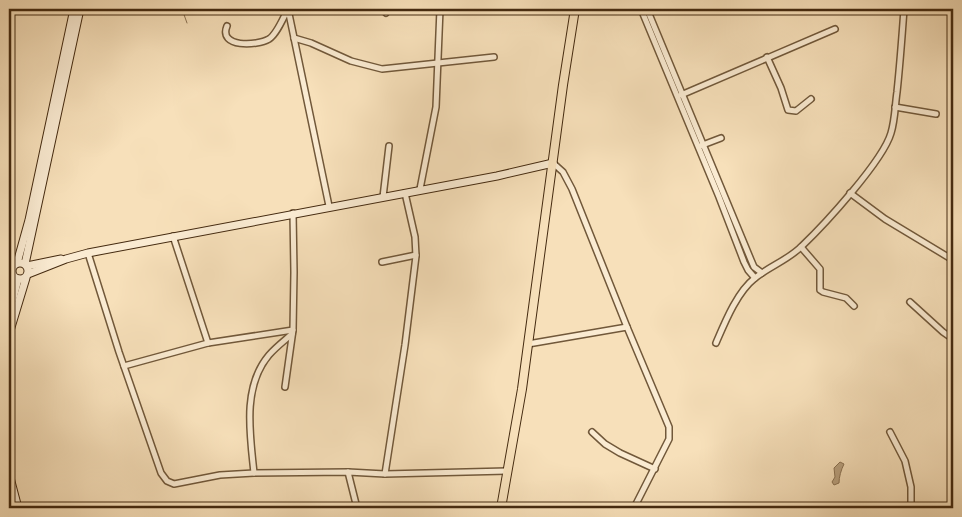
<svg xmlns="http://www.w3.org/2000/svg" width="962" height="517" viewBox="0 0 962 517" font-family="Alegreya,serif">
<rect width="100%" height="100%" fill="#f7e0ba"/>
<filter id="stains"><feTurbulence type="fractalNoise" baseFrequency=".004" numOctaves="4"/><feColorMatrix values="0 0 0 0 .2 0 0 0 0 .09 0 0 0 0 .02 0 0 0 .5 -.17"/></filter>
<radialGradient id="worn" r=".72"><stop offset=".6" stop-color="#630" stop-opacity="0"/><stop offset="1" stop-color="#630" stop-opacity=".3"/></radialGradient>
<path fill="#baa280" stroke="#8b7253" d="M 840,462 L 844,464 C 841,470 839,477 839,483 L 834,485 L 832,482 L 835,477 L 834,468 Z"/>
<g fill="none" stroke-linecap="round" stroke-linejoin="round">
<polyline stroke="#8b7253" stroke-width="1" points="182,9 187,23"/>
<g stroke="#71583a" stroke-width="8">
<g id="street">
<polyline points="60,9 73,11"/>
<polyline points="288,9 329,206"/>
<polyline points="383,9 386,13"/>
<polyline points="641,9 719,197 744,262 748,270 755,278"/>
<polyline points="647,9 751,260 754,267 762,273"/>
<path d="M 227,26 C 218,48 257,46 269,39 C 277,34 283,18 288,9"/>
<polyline points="294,38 311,43 351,61 382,69 494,57"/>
<polyline points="767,57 781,88 788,110 796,111 811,99"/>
<polyline points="681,95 835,29"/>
<polyline points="895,107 936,114"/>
<polyline points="700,146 721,138"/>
<polyline points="553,163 563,172 572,189 627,327 669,427 669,439 634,508"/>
<polyline points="420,189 436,107 440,9"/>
<polyline points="850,193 885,219 953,260"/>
<polyline points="383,197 389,146"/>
<polyline points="173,236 208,343"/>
<polyline points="801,247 820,269 820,290 823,292 846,298 854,306"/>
<polyline points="88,253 119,352 161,473 167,481 174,484 220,475 254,473 348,472 385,474 507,471"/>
<polyline points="382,262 416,255"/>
<polyline points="910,302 943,332 953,339"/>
<path d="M 716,343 C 725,322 737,292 755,278 C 770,266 788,260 802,246 C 824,225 883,161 891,133 C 895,120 895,106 897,92 C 900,64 902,37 904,9"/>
<polyline points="528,344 627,327"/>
<polyline points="124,366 208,343 293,330"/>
<polyline points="285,387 293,330 294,272 293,213"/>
<polyline points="592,432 605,444 620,453 655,469"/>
<polyline points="890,432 905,461 911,487 911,508"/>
<polyline points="348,472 357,508"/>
<path d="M 254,473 C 250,434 242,387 269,355 C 276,347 284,341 292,334"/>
<polyline points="385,474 405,345 416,256 415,237 405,193"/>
</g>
</g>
<g stroke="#442a10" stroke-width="9">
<g id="secondary">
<circle cx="20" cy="271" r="8"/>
<polyline points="17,263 29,220 74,9"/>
<polyline points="25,264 80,9"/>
<polyline points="27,266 61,259"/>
<polyline points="28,274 66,259 88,253 497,176 553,163"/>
<polyline points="9,313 18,279"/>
<polyline points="9,334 26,278"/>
<polyline points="9,474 18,508"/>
<polyline points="9,499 12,508"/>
</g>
</g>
<g stroke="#442a10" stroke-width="10">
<polyline id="primary" points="501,508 522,389 563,85 575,9"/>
</g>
<use href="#street" stroke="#faebd2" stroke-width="5"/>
<use href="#secondary" stroke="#faebd2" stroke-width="7"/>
<use href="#primary" stroke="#f7e0ba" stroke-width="8"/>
</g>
<rect width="962" height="517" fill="none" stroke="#f7e0ba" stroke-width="30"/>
<rect x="10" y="10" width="942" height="497" fill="none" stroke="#442a10" stroke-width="2.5"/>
<rect x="15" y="15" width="932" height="487" fill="none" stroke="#442a10"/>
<rect width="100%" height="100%" filter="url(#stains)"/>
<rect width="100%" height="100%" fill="url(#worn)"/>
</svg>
